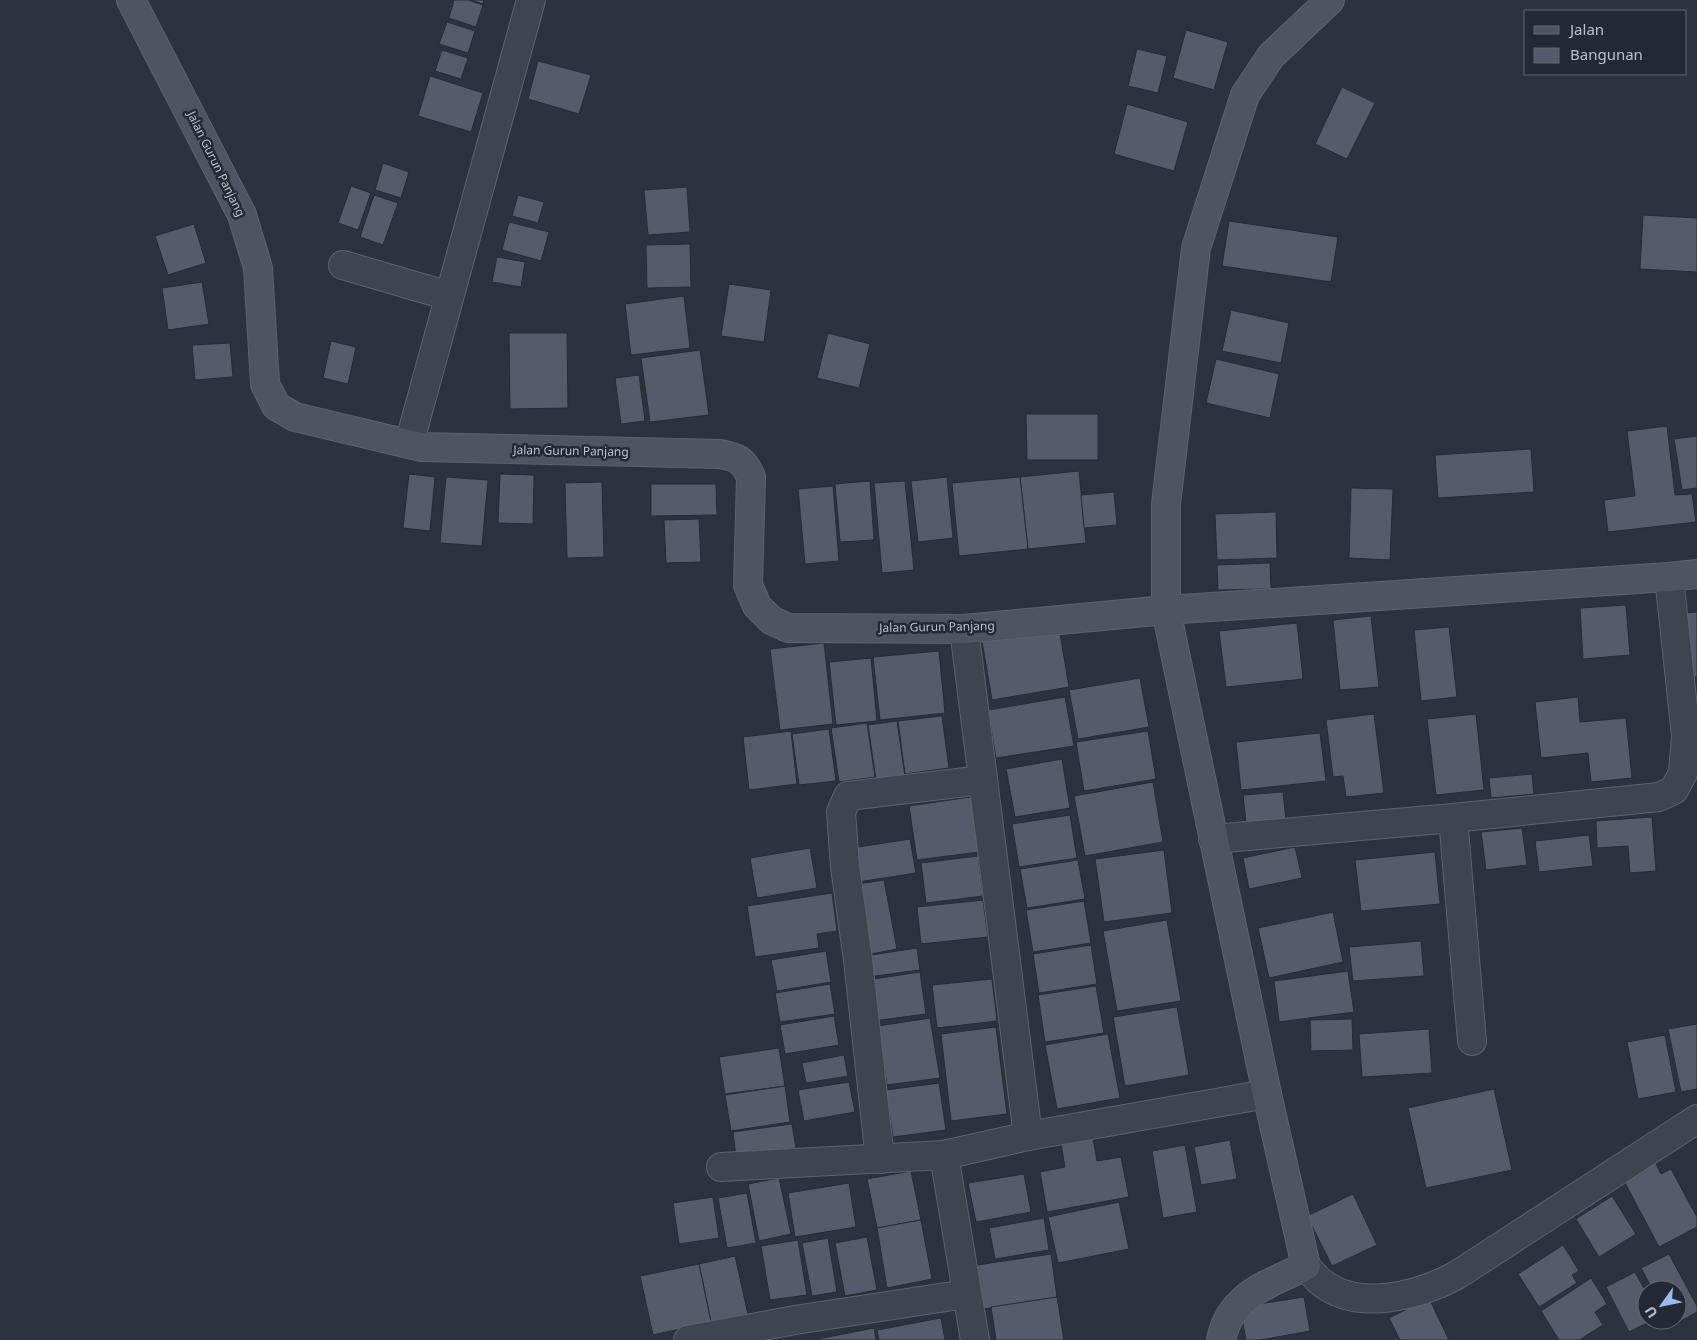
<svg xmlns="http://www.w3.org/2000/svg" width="1697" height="1340" viewBox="0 0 1697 1340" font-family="'Noto Sans',sans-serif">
<rect width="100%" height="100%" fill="#2b3340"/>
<g fill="#545c6b" stroke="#252c38">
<polygon points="454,0 468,0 483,5 476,27 449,18"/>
<polygon points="470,0 484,0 483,4"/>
<polygon points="447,22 475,31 468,53 439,44"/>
<polygon points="1186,30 1228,42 1214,90 1173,78"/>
<polygon points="1137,49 1167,56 1158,93 1128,86"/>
<polygon points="442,50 468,58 461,79 435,71"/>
<polygon points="538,61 591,75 579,114 528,99"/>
<polygon points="430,76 483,93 471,132 418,116"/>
<polygon points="1342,87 1375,103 1347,159 1315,144"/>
<polygon points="1127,104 1188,122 1174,171 1114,154"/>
<polygon points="383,163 409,172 401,198 375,190"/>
<polygon points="351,186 371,193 358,230 338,223"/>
<polygon points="687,187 690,232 648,235 644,190"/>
<polygon points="374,195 398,203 383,245 360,237"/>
<polygon points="518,195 544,202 538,223 512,216"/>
<polygon points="1643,215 1697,218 1697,272 1640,269"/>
<polygon points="1229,221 1338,237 1331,282 1222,266"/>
<polygon points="509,222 549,232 541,261 502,250"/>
<polygon points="194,224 206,263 168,275 155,236"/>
<polygon points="690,244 691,287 647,288 646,245"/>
<polygon points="497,257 525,262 521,287 492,282"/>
<polygon points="202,282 209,324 168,330 162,288"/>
<polygon points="729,284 771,290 764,342 721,336"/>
<polygon points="684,296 690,348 631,355 625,304"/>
<polygon points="1231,310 1289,323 1281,363 1222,351"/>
<polygon points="509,333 567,333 568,408 510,409"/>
<polygon points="828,333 870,344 859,388 817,378"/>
<polygon points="331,341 356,347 348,384 323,378"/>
<polygon points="230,343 233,377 195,380 192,345"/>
<polygon points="700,350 709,415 650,422 641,358"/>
<polygon points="1216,359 1279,374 1270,418 1206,403"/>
<polygon points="639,375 645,421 621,424 615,378"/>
<polygon points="1026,414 1098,414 1098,460 1027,460"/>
<polygon points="1667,426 1675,495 1692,494 1696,522 1608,532 1604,500 1635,496 1627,431"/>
<polygon points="1697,436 1697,488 1682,490 1674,439"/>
<polygon points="1531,449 1534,492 1438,498 1435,455"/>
<polygon points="1079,471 1086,543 1028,549 1020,477"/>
<polygon points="409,474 435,477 430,531 403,528"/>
<polygon points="500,474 534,475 533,524 498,523"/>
<polygon points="446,477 488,480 482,546 440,543"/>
<polygon points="947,477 953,538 918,542 911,481"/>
<polygon points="1020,477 1028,549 959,556 952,483"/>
<polygon points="870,481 874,540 840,542 835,484"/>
<polygon points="905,481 914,570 882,573 874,483"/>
<polygon points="602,482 604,557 567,558 565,483"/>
<polygon points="651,484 716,484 717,515 651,516"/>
<polygon points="833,486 839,561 805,564 798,489"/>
<polygon points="1351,488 1393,489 1390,560 1349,558"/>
<polygon points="1114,492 1117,525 1084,528 1081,495"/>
<polygon points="1276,512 1277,558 1217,560 1215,514"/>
<polygon points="699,519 701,562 666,563 664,520"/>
<polygon points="1270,563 1271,589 1218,590 1217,565"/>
<polygon points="1626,605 1630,655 1583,659 1580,608"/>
<polygon points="1697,612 1697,677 1688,677 1683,613"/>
<polygon points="1371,616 1379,687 1340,690 1333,620"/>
<polygon points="1297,623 1303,679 1226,687 1219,631"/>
<polygon points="1449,627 1457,697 1421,701 1414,630"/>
<polygon points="1059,628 1069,687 992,700 982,641"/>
<polygon points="824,643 833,724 780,730 770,649"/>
<polygon points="939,651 945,713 880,720 873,657"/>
<polygon points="871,658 877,721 836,725 829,662"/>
<polygon points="1140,678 1149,727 1078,739 1069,690"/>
<polygon points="1065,697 1074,746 996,758 988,710"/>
<polygon points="1578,697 1580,722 1626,718 1632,778 1591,782 1588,753 1541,758 1535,702"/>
<polygon points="1374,714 1384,793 1346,797 1343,776 1333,777 1326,720"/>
<polygon points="1476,714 1484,790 1436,795 1427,719"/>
<polygon points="942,716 949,768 905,774 898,721"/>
<polygon points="897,721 905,776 876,780 868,725"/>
<polygon points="867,723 875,777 839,782 831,728"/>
<polygon points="829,729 836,781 799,785 792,734"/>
<polygon points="791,731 797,784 749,790 743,737"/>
<polygon points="1148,731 1156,779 1084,791 1076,742"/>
<polygon points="1320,733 1326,781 1241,790 1236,742"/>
<polygon points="1062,759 1070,808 1015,817 1006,769"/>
<polygon points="1532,774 1534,794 1491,798 1489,778"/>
<polygon points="1153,782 1163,842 1085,856 1074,796"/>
<polygon points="1283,792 1286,820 1246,823 1243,795"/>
<polygon points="971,797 979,852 917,860 909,806"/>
<polygon points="1070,815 1077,858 1019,867 1012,824"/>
<polygon points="1652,817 1656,871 1630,873 1628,846 1597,848 1596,821"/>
<polygon points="1522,828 1527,865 1486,870 1481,832"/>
<polygon points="1589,835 1593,866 1539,872 1535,841"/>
<polygon points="910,839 916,873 858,882 852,848"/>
<polygon points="1295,847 1302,878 1249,889 1243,858"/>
<polygon points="810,848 817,888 757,898 750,858"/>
<polygon points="1164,850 1172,913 1104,922 1095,859"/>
<polygon points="1435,852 1440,904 1361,911 1355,860"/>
<polygon points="978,856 983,896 926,903 921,863"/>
<polygon points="1078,860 1085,899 1027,908 1020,869"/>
<polygon points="884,880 897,949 871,954 858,884"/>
<polygon points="832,893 837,931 817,934 819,948 755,957 747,906"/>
<polygon points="983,900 988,937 921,944 917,907"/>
<polygon points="1084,901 1091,943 1033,952 1026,910"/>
<polygon points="1333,912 1343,962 1269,978 1258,928"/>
<polygon points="1167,920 1181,1001 1117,1011 1103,931"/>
<polygon points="1421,941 1424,976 1353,981 1349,947"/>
<polygon points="1091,945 1097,984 1039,993 1033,954"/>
<polygon points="917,948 920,970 868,977 865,956"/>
<polygon points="826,951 831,982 777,991 771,960"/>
<polygon points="1348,971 1354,1012 1279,1022 1274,981"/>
<polygon points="920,972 926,1014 873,1021 867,980"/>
<polygon points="992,979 997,1021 937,1028 932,985"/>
<polygon points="830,984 835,1014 780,1022 775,993"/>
<polygon points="1096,986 1104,1033 1045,1042 1038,995"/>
<polygon points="1177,1007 1189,1075 1125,1086 1113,1017"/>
<polygon points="834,1016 839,1045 785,1054 780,1025"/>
<polygon points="930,1018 940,1078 887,1085 878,1026"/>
<polygon points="1352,1019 1353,1050 1311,1051 1310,1020"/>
<polygon points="1697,1024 1697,1089 1681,1092 1668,1029"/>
<polygon points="996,1027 1007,1114 951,1121 941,1034"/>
<polygon points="1429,1029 1432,1073 1362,1077 1359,1034"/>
<polygon points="1108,1034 1120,1098 1057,1109 1045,1045"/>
<polygon points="1665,1035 1676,1092 1638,1099 1627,1042"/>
<polygon points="779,1048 785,1086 725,1094 719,1057"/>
<polygon points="844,1055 848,1076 806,1083 802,1063"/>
<polygon points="849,1082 855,1112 804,1121 798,1090"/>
<polygon points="939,1083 946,1130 893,1137 886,1090"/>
<polygon points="785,1086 790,1122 731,1131 725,1095"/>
<polygon points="1494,1089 1512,1170 1426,1188 1408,1108"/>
<polygon points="792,1124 796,1148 736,1157 733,1132"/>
<polygon points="1093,1138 1097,1161 1121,1157 1129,1197 1047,1212 1040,1172 1065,1167 1061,1144"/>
<polygon points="1230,1140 1237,1179 1201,1185 1194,1147"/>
<polygon points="1185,1145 1197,1212 1163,1218 1152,1151"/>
<polygon points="1655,1162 1661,1174 1671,1169 1697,1217 1697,1227 1659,1247 1623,1179"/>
<polygon points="911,1171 921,1220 877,1228 867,1179"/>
<polygon points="1024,1174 1031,1212 976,1222 968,1183"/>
<polygon points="779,1178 791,1234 759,1241 748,1184"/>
<polygon points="849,1183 856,1227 795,1237 788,1193"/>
<polygon points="747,1193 756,1243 727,1248 718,1198"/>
<polygon points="1353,1194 1377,1245 1332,1266 1307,1216"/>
<polygon points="1612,1196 1636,1234 1599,1257 1576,1219"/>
<polygon points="713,1197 719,1238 679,1244 673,1203"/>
<polygon points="1119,1202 1129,1249 1058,1263 1048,1217"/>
<polygon points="1044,1218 1049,1250 995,1259 989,1228"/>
<polygon points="921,1220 932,1279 887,1288 877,1228"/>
<polygon points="867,1237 877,1290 845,1296 835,1243"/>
<polygon points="828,1238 837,1292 812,1296 802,1243"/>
<polygon points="798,1240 807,1295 770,1300 761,1246"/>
<polygon points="1563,1245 1579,1271 1572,1275 1577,1283 1539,1307 1518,1274"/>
<polygon points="1051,1254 1057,1297 984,1309 977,1265"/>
<polygon points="1669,1254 1697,1306 1697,1312 1672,1326 1669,1320 1677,1320 1677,1290 1653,1290 1641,1268"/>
<polygon points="735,1256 748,1314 711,1322 699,1264"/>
<polygon points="699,1264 711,1322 653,1335 640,1276"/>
<polygon points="1635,1272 1647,1294 1647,1320 1653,1320 1629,1332 1606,1287"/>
<polygon points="1591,1278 1607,1304 1595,1312 1603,1325 1579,1340 1559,1340 1541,1311"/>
<polygon points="1057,1297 1064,1340 996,1340 991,1307"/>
<polygon points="1304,1297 1310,1331 1261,1340 1246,1340 1240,1307"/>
<polygon points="1429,1298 1449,1340 1400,1340 1389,1318"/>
<polygon points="941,1318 945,1340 879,1340 877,1330"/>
<polygon points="874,1328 876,1340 818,1340 818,1339"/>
</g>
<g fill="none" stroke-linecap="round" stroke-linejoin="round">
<g stroke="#5c636e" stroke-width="30">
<g id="street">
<polyline points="343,265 449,296"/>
<polyline points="409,444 531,0"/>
<polyline points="964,629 1028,1136"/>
<polyline points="1453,818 1472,1041"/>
<polyline points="1213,839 1453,818 1659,797 1674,790 1683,773 1686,736 1669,577"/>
<polyline points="944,1155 975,1340"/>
<polyline points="880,1159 858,960 845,867 841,812 848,796 983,780"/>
<polyline points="721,1167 944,1155 1028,1136 1267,1094"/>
<path d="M 1306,1266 C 1311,1272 1316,1278 1322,1283 C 1360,1312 1420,1295 1457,1275 L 1697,1119"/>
<polyline points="688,1340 795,1320 966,1294"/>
</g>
</g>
<g stroke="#5c636e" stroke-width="30">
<g id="secondary">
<path d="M 131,0 L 242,215 L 258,268 L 265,384 L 276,406 L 295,417 L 421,447 L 720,454 C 737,457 744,460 751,477 L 748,585 L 757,606 L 771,620 L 788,628 L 964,629 L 1166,610 L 1669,577 L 1697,574"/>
<path d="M 1221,1340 C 1230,1294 1269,1284 1306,1266 L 1267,1094 L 1166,610 L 1166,504 L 1196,248 L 1245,95 L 1271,56 L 1330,0"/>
</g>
</g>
<use href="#street" stroke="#3e4550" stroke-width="28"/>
<use href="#secondary" stroke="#4d5563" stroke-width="28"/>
</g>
<g text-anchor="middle" stroke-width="5" stroke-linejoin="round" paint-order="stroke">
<g font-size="12" fill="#bbc1ca" stroke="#232a36">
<text transform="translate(216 164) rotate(64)" y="4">Jalan Gurun Panjang</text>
<text transform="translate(571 451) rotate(1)" y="4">Jalan Gurun Panjang</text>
<text transform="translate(937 627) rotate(-1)" y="4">Jalan Gurun Panjang</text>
</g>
</g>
<rect x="1524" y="10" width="162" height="65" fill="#232a36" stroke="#606671"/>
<rect x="1534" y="26" width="25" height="8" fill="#4d5563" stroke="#606671"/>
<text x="1570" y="35" font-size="15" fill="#bbc1ca">Jalan</text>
<rect x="1534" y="48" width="25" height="15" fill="#545c6b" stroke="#606671"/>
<text x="1570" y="60" font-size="15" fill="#bbc1ca">Bangunan</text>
<g transform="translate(1662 1305) rotate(237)"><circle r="24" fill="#232a36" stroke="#606671"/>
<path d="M0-4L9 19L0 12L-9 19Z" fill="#9ebaec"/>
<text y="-8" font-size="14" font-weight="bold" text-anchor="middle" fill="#bbc1ca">U</text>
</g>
</svg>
